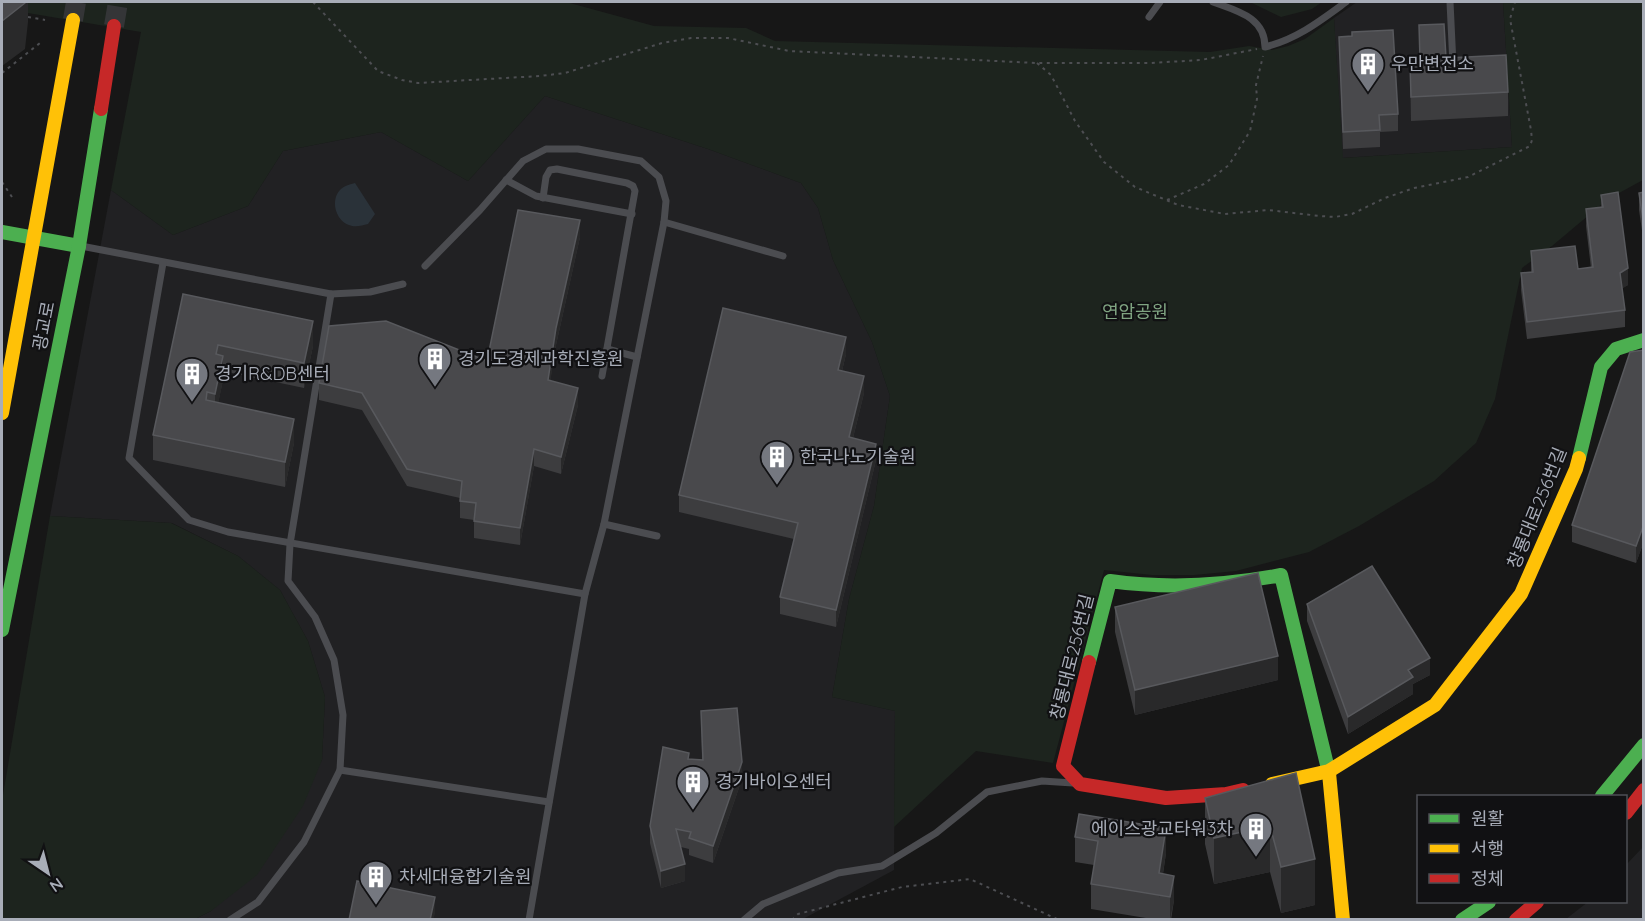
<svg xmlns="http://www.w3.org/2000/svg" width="1645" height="921" viewBox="0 0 1645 921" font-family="Quicksand,'Noto Sans KR',sans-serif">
<rect width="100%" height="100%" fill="#171717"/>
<g fill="#212123">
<polygon points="1357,2 1503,2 1512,147 1342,158 1334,18"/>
<polygon points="545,96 708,149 801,183 818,208 833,260 872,342 890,396 874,506 849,599 832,697 895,711 894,870 803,919 195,919 211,911 322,760 325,697 308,641 280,590 238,556 172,523 50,516 111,190 173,235 248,206 283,151 381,132 468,181"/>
<polygon points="1643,847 1643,919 1566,919 1588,902 1626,902 1626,865"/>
</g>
<g fill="#1d241e">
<polygon points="2,2 566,2 654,26 746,28 775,41 1210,52 1249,46 1272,50 1288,46 1305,39 1334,18 1343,158 1512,147 1503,2 1643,2 1643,180 1608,199 1552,246 1522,268 1495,399 1476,443 1434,481 1359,526 1309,552 1278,560 1236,571 1194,575 1152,575 1104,570 1053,763 976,751 894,827 895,711 832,697 849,599 874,506 890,396 872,342 833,260 818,208 801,183 708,149 545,96 468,181 381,132 283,151 248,206 173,235 111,190 141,32 4,9"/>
<polygon points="1250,2 1322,2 1312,9 1281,17"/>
<polygon points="50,516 171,523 238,556 280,590 308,641 325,697 322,760 303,806 257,875 211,911 195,919 2,919 2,801"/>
</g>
<path fill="#2a3239" d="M 355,183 L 375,214 L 368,224 C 362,225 356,228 349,225 C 335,220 330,199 341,189 C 344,186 351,184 355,183 Z"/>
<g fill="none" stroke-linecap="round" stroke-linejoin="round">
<g stroke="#343537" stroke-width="20" stroke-dasharray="20 10" stroke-linecap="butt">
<polyline points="73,20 76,2"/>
<polyline points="114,26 118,2"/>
</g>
<g stroke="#4d4e52" stroke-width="2" stroke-dasharray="3 4.5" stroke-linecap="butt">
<polyline points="313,2 378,71 402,80 418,83 540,76 565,73 662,43 691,38 728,38 789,51 1037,63 1150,63 1201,60 1257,49"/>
<polyline points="28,17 45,20"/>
<polyline points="1037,63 1051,75 1075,121 1104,162 1135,187 1178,205 1225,214 1268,210 1320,216 1335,217 1352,214 1385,198 1414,188 1468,177 1530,146 1532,140 1531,130 1510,19 1515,2"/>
<polyline points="2,73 40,43"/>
<polyline points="2,182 14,200"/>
<polyline points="1167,200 1204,184 1229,165 1250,131 1257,99 1256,85 1263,56"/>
<polyline points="792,920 798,914 902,887 970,879 1059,920"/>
</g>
<g stroke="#4b4c50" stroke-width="7">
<path d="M 1213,2 C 1237,11 1265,17 1265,47 C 1297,39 1320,21 1346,2"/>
<polyline points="1450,2 1453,65"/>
<polyline points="1149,17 1160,2"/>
<polyline points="506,180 536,196 632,214"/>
<polyline points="543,198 546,177 550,170 557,169 627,183 633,186 635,191 602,376"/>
<polyline points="664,222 783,256"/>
<polyline points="81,246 331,294 370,292 403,284"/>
<polyline points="163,263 129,458 189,520 228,532 585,594"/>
<polyline points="425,266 480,210 523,161 546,149 578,149 641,161 659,177 666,201 664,222 604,524 585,594 529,920"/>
<polyline points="607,349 637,357"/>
<polyline points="604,524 657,536"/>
<polyline points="340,770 549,802"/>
<polyline points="230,920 258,902 304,842 340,770 343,715 334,660 315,617 288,581 290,544 331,294"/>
<polyline points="744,920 763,904 838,873 882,866 936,833 987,792 1042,781 1073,783"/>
</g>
<g stroke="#4caf50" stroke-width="14">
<polyline points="2,232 79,246"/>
<polyline points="1579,458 1601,367 1616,349 1644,340"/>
<polyline points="2,630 79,246 101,109"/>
<path d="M 1089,662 L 1110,581 C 1168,589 1223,586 1281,575 L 1329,773"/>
<polyline points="1602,796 1644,745"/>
<polyline points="1462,920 1489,902"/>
</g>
<g stroke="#ffc107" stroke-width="14">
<polyline points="2,413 73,20"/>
<polyline points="1329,773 1343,920"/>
<polyline points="1272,784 1329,771 1435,705 1521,594 1576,469 1579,458"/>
</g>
<g stroke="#c62828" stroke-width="14">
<polyline points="101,109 114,26"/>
<polyline points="1089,662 1063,766 1080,784 1166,798 1226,794 1243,790"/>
<polyline points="1626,813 1644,790"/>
<polyline points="1516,920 1537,902"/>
</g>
</g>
<g fill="#3d3d3f">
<polygon points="1419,25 1446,58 1508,92 1508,116 1411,121 1410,64 1418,64 1419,59"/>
<polygon points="1339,37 1398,114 1398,131 1380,132 1380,147 1343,149"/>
<polygon points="1644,192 1644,244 1639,210 1639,193"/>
<polygon points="1601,195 1628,285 1622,288 1625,310 1625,327 1527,339 1521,290 1521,273 1531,272 1531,251 1578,269 1591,268 1586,226 1586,209 1601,207"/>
<polygon points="580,237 556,345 550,381 578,405 561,474 534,466 520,545 474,538 474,520 460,518 460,498 407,486 362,410 319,400 319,383 487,361"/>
<polygon points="183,294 313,346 304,388 223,371 223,380 218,403 294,443 285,487 153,460 153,435"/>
<polygon points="1644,350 1644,541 1636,563 1572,542 1572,525"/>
<polygon points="846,354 842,371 864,393 853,438 876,460 836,627 780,614 780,597 794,539 679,512 679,495"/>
<polygon points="1307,604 1430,675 1413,684 1413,694 1348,734 1307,621"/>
<polygon points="1115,607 1278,680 1135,715 1115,632"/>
<polygon points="701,711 742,779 713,863 689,855 689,849 681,847 685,881 661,888 650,843 650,826 689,759 702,760"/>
<polygon points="1296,773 1315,905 1281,913 1270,872 1214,884 1205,844 1205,798"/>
<polygon points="1075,837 1166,853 1163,874 1174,900 1171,920 1158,920 1091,909 1091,884 1094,865 1075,862"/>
</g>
<g fill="#29292a">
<polygon points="25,2 28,2 28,22 25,49 2,66 2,21"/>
<polygon points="580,220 580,237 556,345 548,397 548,380 556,328"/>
<polygon points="1628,268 1628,285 1620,290 1620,273"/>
<polygon points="313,321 313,346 304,388 304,363"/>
<polygon points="846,337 846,354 838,387 838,370"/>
<polygon points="223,356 223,380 215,419 215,394"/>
<polygon points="864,376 864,393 849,454 849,437"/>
<polygon points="578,388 578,405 561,474 561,457"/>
<polygon points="294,419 294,443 285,487 285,462"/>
<polygon points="876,444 876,460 836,627 836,610"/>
<polygon points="534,449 534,466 520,545 520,528"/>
<polygon points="1644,524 1644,541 1636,563 1636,546"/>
<polygon points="1278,656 1278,680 1135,715 1135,690"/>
<polygon points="1430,658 1430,675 1413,684 1413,694 1348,734 1348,717 1408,670"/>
<polygon points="742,762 742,779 713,863 713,846"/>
<polygon points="1270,826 1270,872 1214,884 1214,838"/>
<polygon points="1166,828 1166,853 1159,898 1159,873"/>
<polygon points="1315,859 1315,905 1281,913 1281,867"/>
<polygon points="685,864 685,881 661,888 661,871"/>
<polygon points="1174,876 1174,900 1170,920 1170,897"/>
<polygon points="435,897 435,914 433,920 430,920"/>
</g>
<g fill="#49494c" stroke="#58595d" stroke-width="1.5">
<polygon points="2,2 25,2 25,3 2,21"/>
<polygon points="1444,24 1446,58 1506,55 1508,92 1411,97 1410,64 1418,64 1418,59 1420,59 1419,25"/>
<polygon points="1393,30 1398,114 1379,115 1380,130 1343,132 1339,37 1352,36 1352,32"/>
<polygon points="1618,192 1628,268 1620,273 1625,310 1527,322 1521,273 1533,272 1531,251 1575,246 1578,269 1593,267 1586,209 1603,207 1601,195"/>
<polygon points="1644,192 1644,227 1639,193"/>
<polygon points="518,210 580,220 556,328 548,380 578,388 561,457 534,449 520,528 474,521 476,503 460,501 462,481 407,469 362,393 319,383 329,326 386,321 487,361"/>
<polygon points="183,294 313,321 304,363 218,345 216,354 223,356 215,394 207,392 206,400 294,419 285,462 153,435"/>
<polygon points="723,308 846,337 838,370 864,376 849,437 876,444 836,610 780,597 798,523 679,495"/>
<polygon points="1644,350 1644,524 1636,546 1572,525 1630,352"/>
<polygon points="1372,566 1430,658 1408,670 1413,677 1348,717 1307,604"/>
<polygon points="1258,573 1278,656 1135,690 1115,607"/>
<polygon points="737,708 742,762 713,846 689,838 691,832 676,829 685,864 661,871 650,826 663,747 689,753 688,759 703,760 701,711"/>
<polygon points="1296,773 1315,859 1281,867 1270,826 1214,838 1205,798"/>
<polygon points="1079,814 1166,828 1159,873 1174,876 1170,897 1091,884 1098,841 1075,837"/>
<polygon points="357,881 435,897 430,920 349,920"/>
</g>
<defs>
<g id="building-pin" transform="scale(1.725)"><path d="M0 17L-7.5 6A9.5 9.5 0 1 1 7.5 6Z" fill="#757880" stroke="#111113"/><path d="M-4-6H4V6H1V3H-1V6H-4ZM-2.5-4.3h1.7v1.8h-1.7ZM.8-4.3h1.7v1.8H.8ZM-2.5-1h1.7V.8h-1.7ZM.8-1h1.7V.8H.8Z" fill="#fff"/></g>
</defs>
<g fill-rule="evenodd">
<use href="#building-pin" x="1368" y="64"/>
<use href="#building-pin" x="435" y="359"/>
<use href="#building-pin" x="192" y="374"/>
<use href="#building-pin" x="777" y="457"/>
<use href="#building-pin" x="693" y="782"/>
<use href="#building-pin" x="1256" y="829"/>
<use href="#building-pin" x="376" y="877"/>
</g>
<g text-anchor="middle" stroke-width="4.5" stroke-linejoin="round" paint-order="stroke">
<g font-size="18" fill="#a8adb8" stroke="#111113" text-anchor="start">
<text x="1391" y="70">우만변전소</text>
<text x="458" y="365">경기도경제과학진흥원</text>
<text x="215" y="380">경기R&amp;DB센터</text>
<text x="800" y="463">한국나노기술원</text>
<text x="716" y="788">경기바이오센터</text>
<text x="1233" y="835" text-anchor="end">에이스광교타워3차</text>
<text x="399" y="883">차세대융합기술원</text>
</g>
<g font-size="18" fill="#7fa381" stroke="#111113">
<text x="1135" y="318">연암공원</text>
</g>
<g font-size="18" fill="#a8adb8" stroke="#111113">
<text transform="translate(44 326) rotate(-79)" y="6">광교로</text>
<text transform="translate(1537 508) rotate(-68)" y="6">창룡대로256번길</text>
<text transform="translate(1072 657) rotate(-76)" y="6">창룡대로256번길</text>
</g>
</g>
<rect width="1645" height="921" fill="none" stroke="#a8adb8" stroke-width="6"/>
<rect x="1417" y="795" width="210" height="108" fill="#111113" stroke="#4d4f55" stroke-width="1.5"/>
<rect x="1429" y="814" width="30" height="9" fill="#4caf50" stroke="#4d4f55" stroke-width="1.5"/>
<text x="1471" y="825" font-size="18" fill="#a8adb8">원활</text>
<rect x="1429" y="844" width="30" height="9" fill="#ffc107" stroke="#4d4f55" stroke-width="1.5"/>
<text x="1471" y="855" font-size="18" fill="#a8adb8">서행</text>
<rect x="1429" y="874" width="30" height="9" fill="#c62828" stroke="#4d4f55" stroke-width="1.5"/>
<text x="1471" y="885" font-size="18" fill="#a8adb8">정체</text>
<g transform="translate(48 873) rotate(145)" stroke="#111113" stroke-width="4.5" paint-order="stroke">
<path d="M0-4.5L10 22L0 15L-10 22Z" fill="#a8adb8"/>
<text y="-9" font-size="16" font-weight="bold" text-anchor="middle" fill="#a8adb8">N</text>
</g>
</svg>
